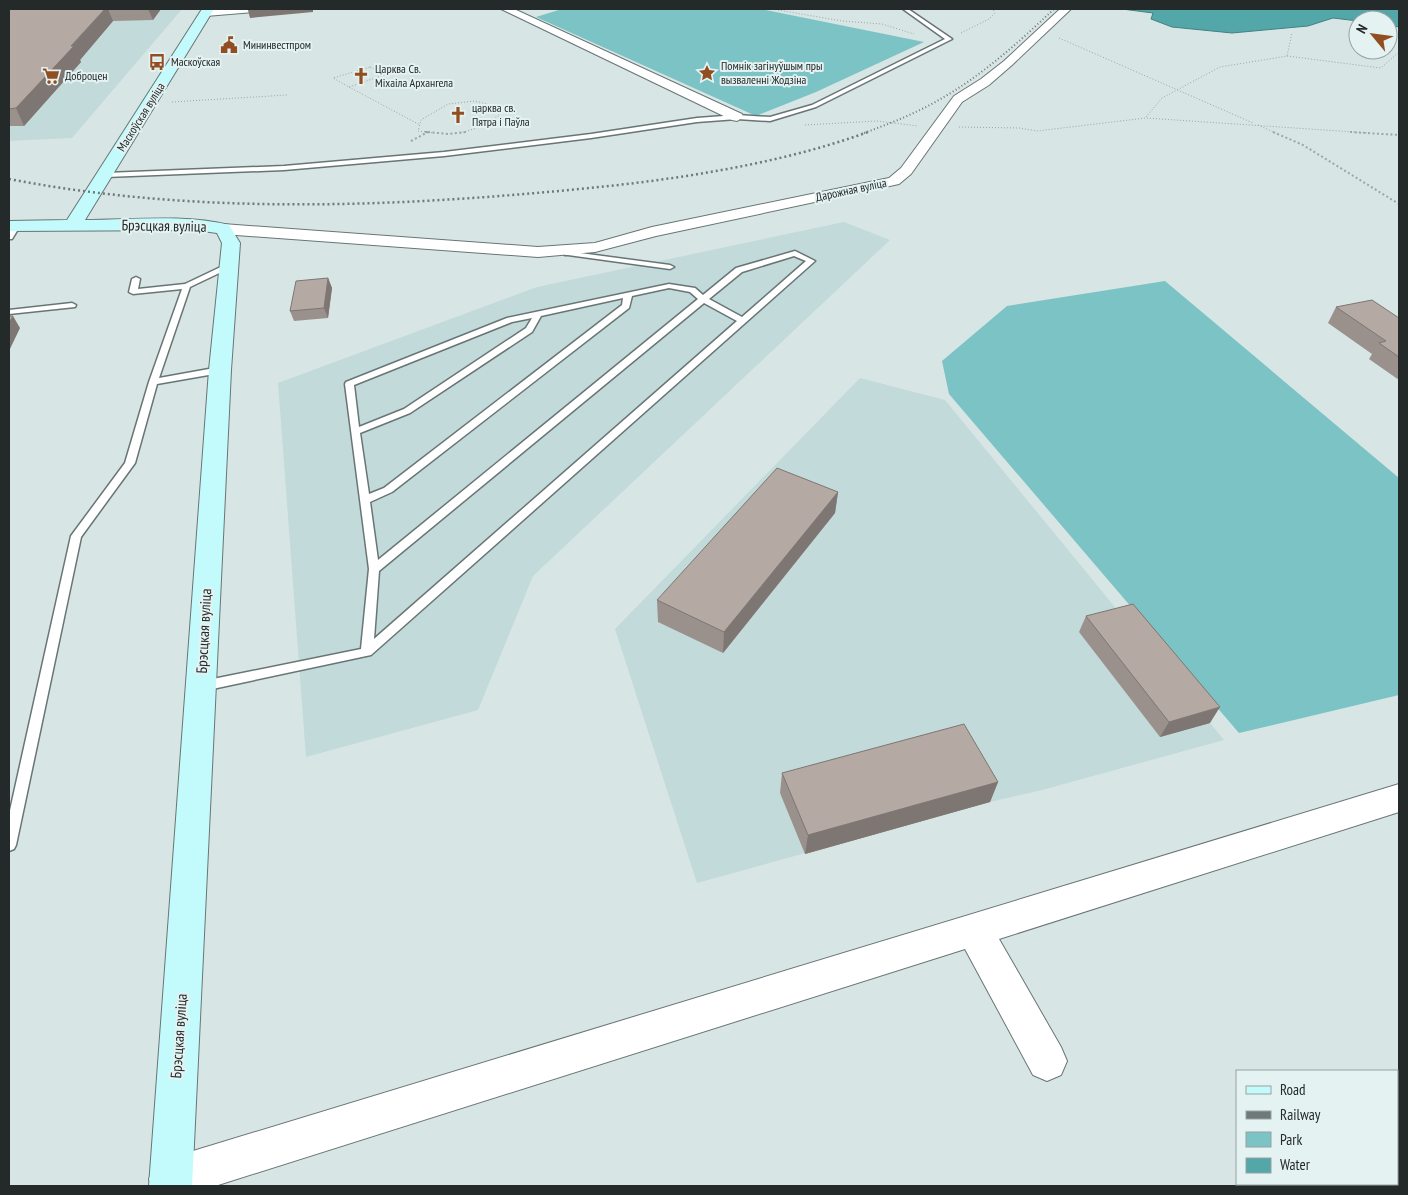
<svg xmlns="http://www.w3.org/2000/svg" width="1408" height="1195" viewBox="0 0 1408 1195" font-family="'PT Sans Narrow',sans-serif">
<rect width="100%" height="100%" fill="#d7e5e5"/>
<g fill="#c3dada">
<polygon points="9,9 182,9 72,138 9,141"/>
<polygon points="844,222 890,240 533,576 478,710 306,757 278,383 537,287"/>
<polygon points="860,378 945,400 1224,740 1042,790 990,802 697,883 615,629"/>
</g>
<g fill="#7bc3c4">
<polygon points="562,9 761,9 924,42 816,92 756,116 536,17"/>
<polygon points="1165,281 1399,478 1399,695 1239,733 949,394 942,361 1007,306"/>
</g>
<polygon fill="#53a7a8" stroke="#458182" points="1122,9 1399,9 1399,27 1388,25 1388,20 1358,21 1333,18 1308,26 1232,33 1172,27 1151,19 1153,13"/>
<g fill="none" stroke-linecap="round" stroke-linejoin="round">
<g stroke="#697575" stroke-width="3">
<g id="service">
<polygon points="903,9 908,9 952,39 816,107 770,121 737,119 697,122 591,138 444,156 284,170 106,177 103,175 106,173 284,166 444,152 591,134 697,118 737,115 770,117 812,105 945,39"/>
<polygon points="13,224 20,226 12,239 9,239 9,232"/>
<polygon points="565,251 670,265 674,267 670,269 568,255 565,255"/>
<path d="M 795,251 L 815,261 L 371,655 L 203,691 L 199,689 L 197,686 L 199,683 L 203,681 L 361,649 L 369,569 L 345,384 L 346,382 L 507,318 L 669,284 L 695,288 L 703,295 L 736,268 ZM 794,256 L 806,261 L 742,317 L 709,299 L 742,272 ZM 669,288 L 690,292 L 698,299 L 378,560 L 370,502 L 392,492 L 629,308 L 632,296 ZM 623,298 L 622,305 L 384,488 L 369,494 L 360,433 L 410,413 L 532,332 L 541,316 ZM 704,303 L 737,321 L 374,639 L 379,571 ZM 532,318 L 526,328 L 404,409 L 359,427 L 354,385 L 512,322 Z"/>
<polygon points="227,264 234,266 190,287 159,378 220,367 224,370 220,373 157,384 135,463 81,537 16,845 14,849 9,851 9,815 71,536 125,463 149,382 182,289 133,294 129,292 132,279 136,277 140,279 138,289 185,284"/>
<polygon points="72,303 76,305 75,307 9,314 9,310"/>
</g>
</g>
<g stroke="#697575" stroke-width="2">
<g id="minor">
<polygon points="220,9 259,9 254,12 206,16 201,13 206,10"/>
<polygon points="501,9 514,9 742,114 743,117 737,121 732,120"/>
<polygon points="1060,9 1071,9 1012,65 989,85 962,102 911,174 899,184 656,236 595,252 538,257 223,234 218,232 215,229 218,226 223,224 538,247 595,243 652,227 889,178 901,168 954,96 981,79 1004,61"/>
</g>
</g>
<g stroke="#697575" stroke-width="2">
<polygon id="tertiary" points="1399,784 1399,812 999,939 1061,1047 1067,1061 1061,1075 1047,1081 1033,1075 965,949 215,1186 152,1186 149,1179 155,1164 170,1158"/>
</g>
<g stroke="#697575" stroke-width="2">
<path id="secondary" d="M 202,9 L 214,9 L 85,220 C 131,220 184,214 229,225 L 240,243 L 231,370 L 192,1186 L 149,1186 L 209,370 L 222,243 L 217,233 L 195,230 L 9,231 L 9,221 L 67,220 Z"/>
</g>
<g stroke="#9ba6a6" stroke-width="1" stroke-dasharray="1 2" stroke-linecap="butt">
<polyline points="772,9 842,21 882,24 914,34"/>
<polyline points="961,33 989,19 995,13 993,9"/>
<polyline points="1059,38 1253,123"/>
<polyline points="1287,56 1381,68 1399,52"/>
<polygon points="370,67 387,74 349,87 333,78"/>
<polyline points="349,87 420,125"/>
<polyline points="172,102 287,95"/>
<polyline points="1146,117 1162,98 1220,67 1287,56 1292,33"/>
<polyline points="805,125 877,121 918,126"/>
<polyline points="1258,125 1276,133"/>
<polyline points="959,127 1019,128 1037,131 1146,118 1369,133"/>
<polyline points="428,132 433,133"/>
<polyline points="428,132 418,131 421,120 448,104 475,101 499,107 499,116 474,129 460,133"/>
<polyline points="426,133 428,132"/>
</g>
<g stroke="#9ba6a6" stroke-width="2" stroke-dasharray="2 2.5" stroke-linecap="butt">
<polyline points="425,132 428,132"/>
<polyline points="428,132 448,134 466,132"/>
<polyline points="1273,132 1303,145 1399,204"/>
<polyline points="1350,132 1399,135"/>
<polyline points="411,141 428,132"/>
</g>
<use href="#service" fill="#fff" fill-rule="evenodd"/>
<use href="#minor" fill="#fff" fill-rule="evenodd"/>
<use href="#tertiary" fill="#fff" fill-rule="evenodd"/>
<use href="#secondary" fill="#c3fbfc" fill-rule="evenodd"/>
<path stroke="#707979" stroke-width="2" stroke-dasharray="1 2.5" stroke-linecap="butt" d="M 864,133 C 892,123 919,112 944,97 C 985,73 1020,41 1054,9"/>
<path stroke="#707979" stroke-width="2.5" stroke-dasharray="2 3" stroke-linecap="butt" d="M 9,179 C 186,213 369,208 547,192 C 652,183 769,168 868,132"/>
</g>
<g fill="#9b918c">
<polygon points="9,9 161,9 153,20 113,21 80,60 81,62 24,126 9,126"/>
<polygon points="328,278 332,288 328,318 294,321 290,311"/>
<polygon points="1336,307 1399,318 1399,380 1369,359 1372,354 1328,323"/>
<polygon points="838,492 835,513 723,653 658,622 657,600"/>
<polygon points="1086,616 1210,723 1160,737 1079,632"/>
<polygon points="782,773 998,782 990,802 805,854 780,793"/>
</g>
<g fill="#7e7672">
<polygon points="105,9 108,9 113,21 80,60 81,62 24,126 16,108"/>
<polygon points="148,9 161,9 153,20"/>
<polygon points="264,9 313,9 313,12 250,18 248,10"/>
<polygon points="328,278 332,288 328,318 324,308"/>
<polygon points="13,316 20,328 9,351 9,323"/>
<polygon points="838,492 835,513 723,653 724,632"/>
<polygon points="1220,707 1210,723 1160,737 1169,722"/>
<polygon points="998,782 990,802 805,854 808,835"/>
</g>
<g fill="#b4a9a3" stroke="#7e7672">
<polygon points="9,9 105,9 71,46 74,46 16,108 9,109"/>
<polygon points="249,9 264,9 248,10"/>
<polygon points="328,278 324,308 290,311 296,281"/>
<polygon points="1372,300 1399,318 1399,357 1379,343 1386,341 1336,307"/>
<polygon points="9,316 13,316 9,323"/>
<polygon points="777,468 838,492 724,632 657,600"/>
<polygon points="1133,604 1220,707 1169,722 1086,616"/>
<polygon points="964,724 998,782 808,835 782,773"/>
</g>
<defs>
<g id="civic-bare" transform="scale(1.35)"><path d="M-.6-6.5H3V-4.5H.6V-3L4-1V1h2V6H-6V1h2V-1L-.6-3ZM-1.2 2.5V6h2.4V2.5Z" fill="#924e21" stroke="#e4f2f2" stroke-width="2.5" paint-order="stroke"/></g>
<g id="bus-bare" transform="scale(1.35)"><path d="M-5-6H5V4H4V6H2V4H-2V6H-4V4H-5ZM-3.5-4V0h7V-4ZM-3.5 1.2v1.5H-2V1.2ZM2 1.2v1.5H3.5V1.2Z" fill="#924e21" stroke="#e4f2f2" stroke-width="2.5" paint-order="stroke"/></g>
<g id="sight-bare" transform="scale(1.35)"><path d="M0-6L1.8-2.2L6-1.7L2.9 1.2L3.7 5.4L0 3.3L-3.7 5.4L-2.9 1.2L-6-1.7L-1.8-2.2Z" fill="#924e21" stroke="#e4f2f2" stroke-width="2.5" paint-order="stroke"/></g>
<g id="supermarket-bare" transform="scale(1.35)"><path d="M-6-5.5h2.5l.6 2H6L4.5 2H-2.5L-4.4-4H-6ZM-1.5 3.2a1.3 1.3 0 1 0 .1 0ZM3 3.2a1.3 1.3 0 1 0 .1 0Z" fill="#924e21" stroke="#e4f2f2" stroke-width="2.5" paint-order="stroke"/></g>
<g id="church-bare" transform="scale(1.35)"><path d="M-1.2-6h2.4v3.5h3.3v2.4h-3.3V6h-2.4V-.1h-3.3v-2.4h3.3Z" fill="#924e21" stroke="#e4f2f2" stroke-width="2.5" paint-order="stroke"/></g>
</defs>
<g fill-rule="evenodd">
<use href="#civic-bare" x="229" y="45"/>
<use href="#bus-bare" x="157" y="62"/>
<use href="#sight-bare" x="707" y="73"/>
<use href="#supermarket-bare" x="51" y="76"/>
<use href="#church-bare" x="361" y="76"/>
<use href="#church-bare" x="458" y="115"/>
</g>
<g text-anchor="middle" stroke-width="4" stroke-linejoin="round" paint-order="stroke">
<g font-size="12" fill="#242929" stroke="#e4f2f2" text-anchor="start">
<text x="243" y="49">Мининвестпром</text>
<text x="171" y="66">Маскоўская</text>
<text x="721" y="70">Помнік загінуўшым пры<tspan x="721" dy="14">вызваленні Жодзіна</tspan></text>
<text x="375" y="73">Царква Св.<tspan x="375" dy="14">Міхаіла Архангела</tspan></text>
<text x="65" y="80">Доброцен</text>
<text x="472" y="112">царква св.<tspan x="472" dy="14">Пятра і Паўла</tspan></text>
</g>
<g font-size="12" fill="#242929" stroke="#e4f2f2">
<text transform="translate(141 117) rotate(-58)" y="4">Маскоўская вуліца</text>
<text transform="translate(851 190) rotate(-12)" y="4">Дарожная вуліца</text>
</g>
<g font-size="15" fill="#242929" stroke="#e4f2f2">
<text transform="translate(164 226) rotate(1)" y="5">Брэсцкая вуліца</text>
<text transform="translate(204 631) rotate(-87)" y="5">Брэсцкая вуліца</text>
<text transform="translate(179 1036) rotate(-86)" y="5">Брэсцкая вуліца</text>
</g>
</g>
<rect width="1408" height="1195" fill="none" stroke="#242929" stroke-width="20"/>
<rect x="1236" y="1070" width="162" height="115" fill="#e4f2f2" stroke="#97a2a2"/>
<rect x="1246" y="1086" width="25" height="8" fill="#c3fbfc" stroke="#97a2a2"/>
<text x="1280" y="1095" font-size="15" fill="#242929">Road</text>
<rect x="1246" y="1111" width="25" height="8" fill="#707979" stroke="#97a2a2"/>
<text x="1280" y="1120" font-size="15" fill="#242929">Railway</text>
<rect x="1246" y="1132" width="25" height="15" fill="#7bc3c4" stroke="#97a2a2"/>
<text x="1280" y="1145" font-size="15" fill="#242929">Park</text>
<rect x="1246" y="1158" width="25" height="15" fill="#53a7a8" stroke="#97a2a2"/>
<text x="1280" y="1170" font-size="15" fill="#242929">Water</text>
<g transform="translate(1373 35) rotate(299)"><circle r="24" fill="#e4f2f2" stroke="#97a2a2"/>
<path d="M0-4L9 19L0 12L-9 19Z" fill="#924e21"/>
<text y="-8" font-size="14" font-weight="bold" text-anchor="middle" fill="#242929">N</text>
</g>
</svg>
